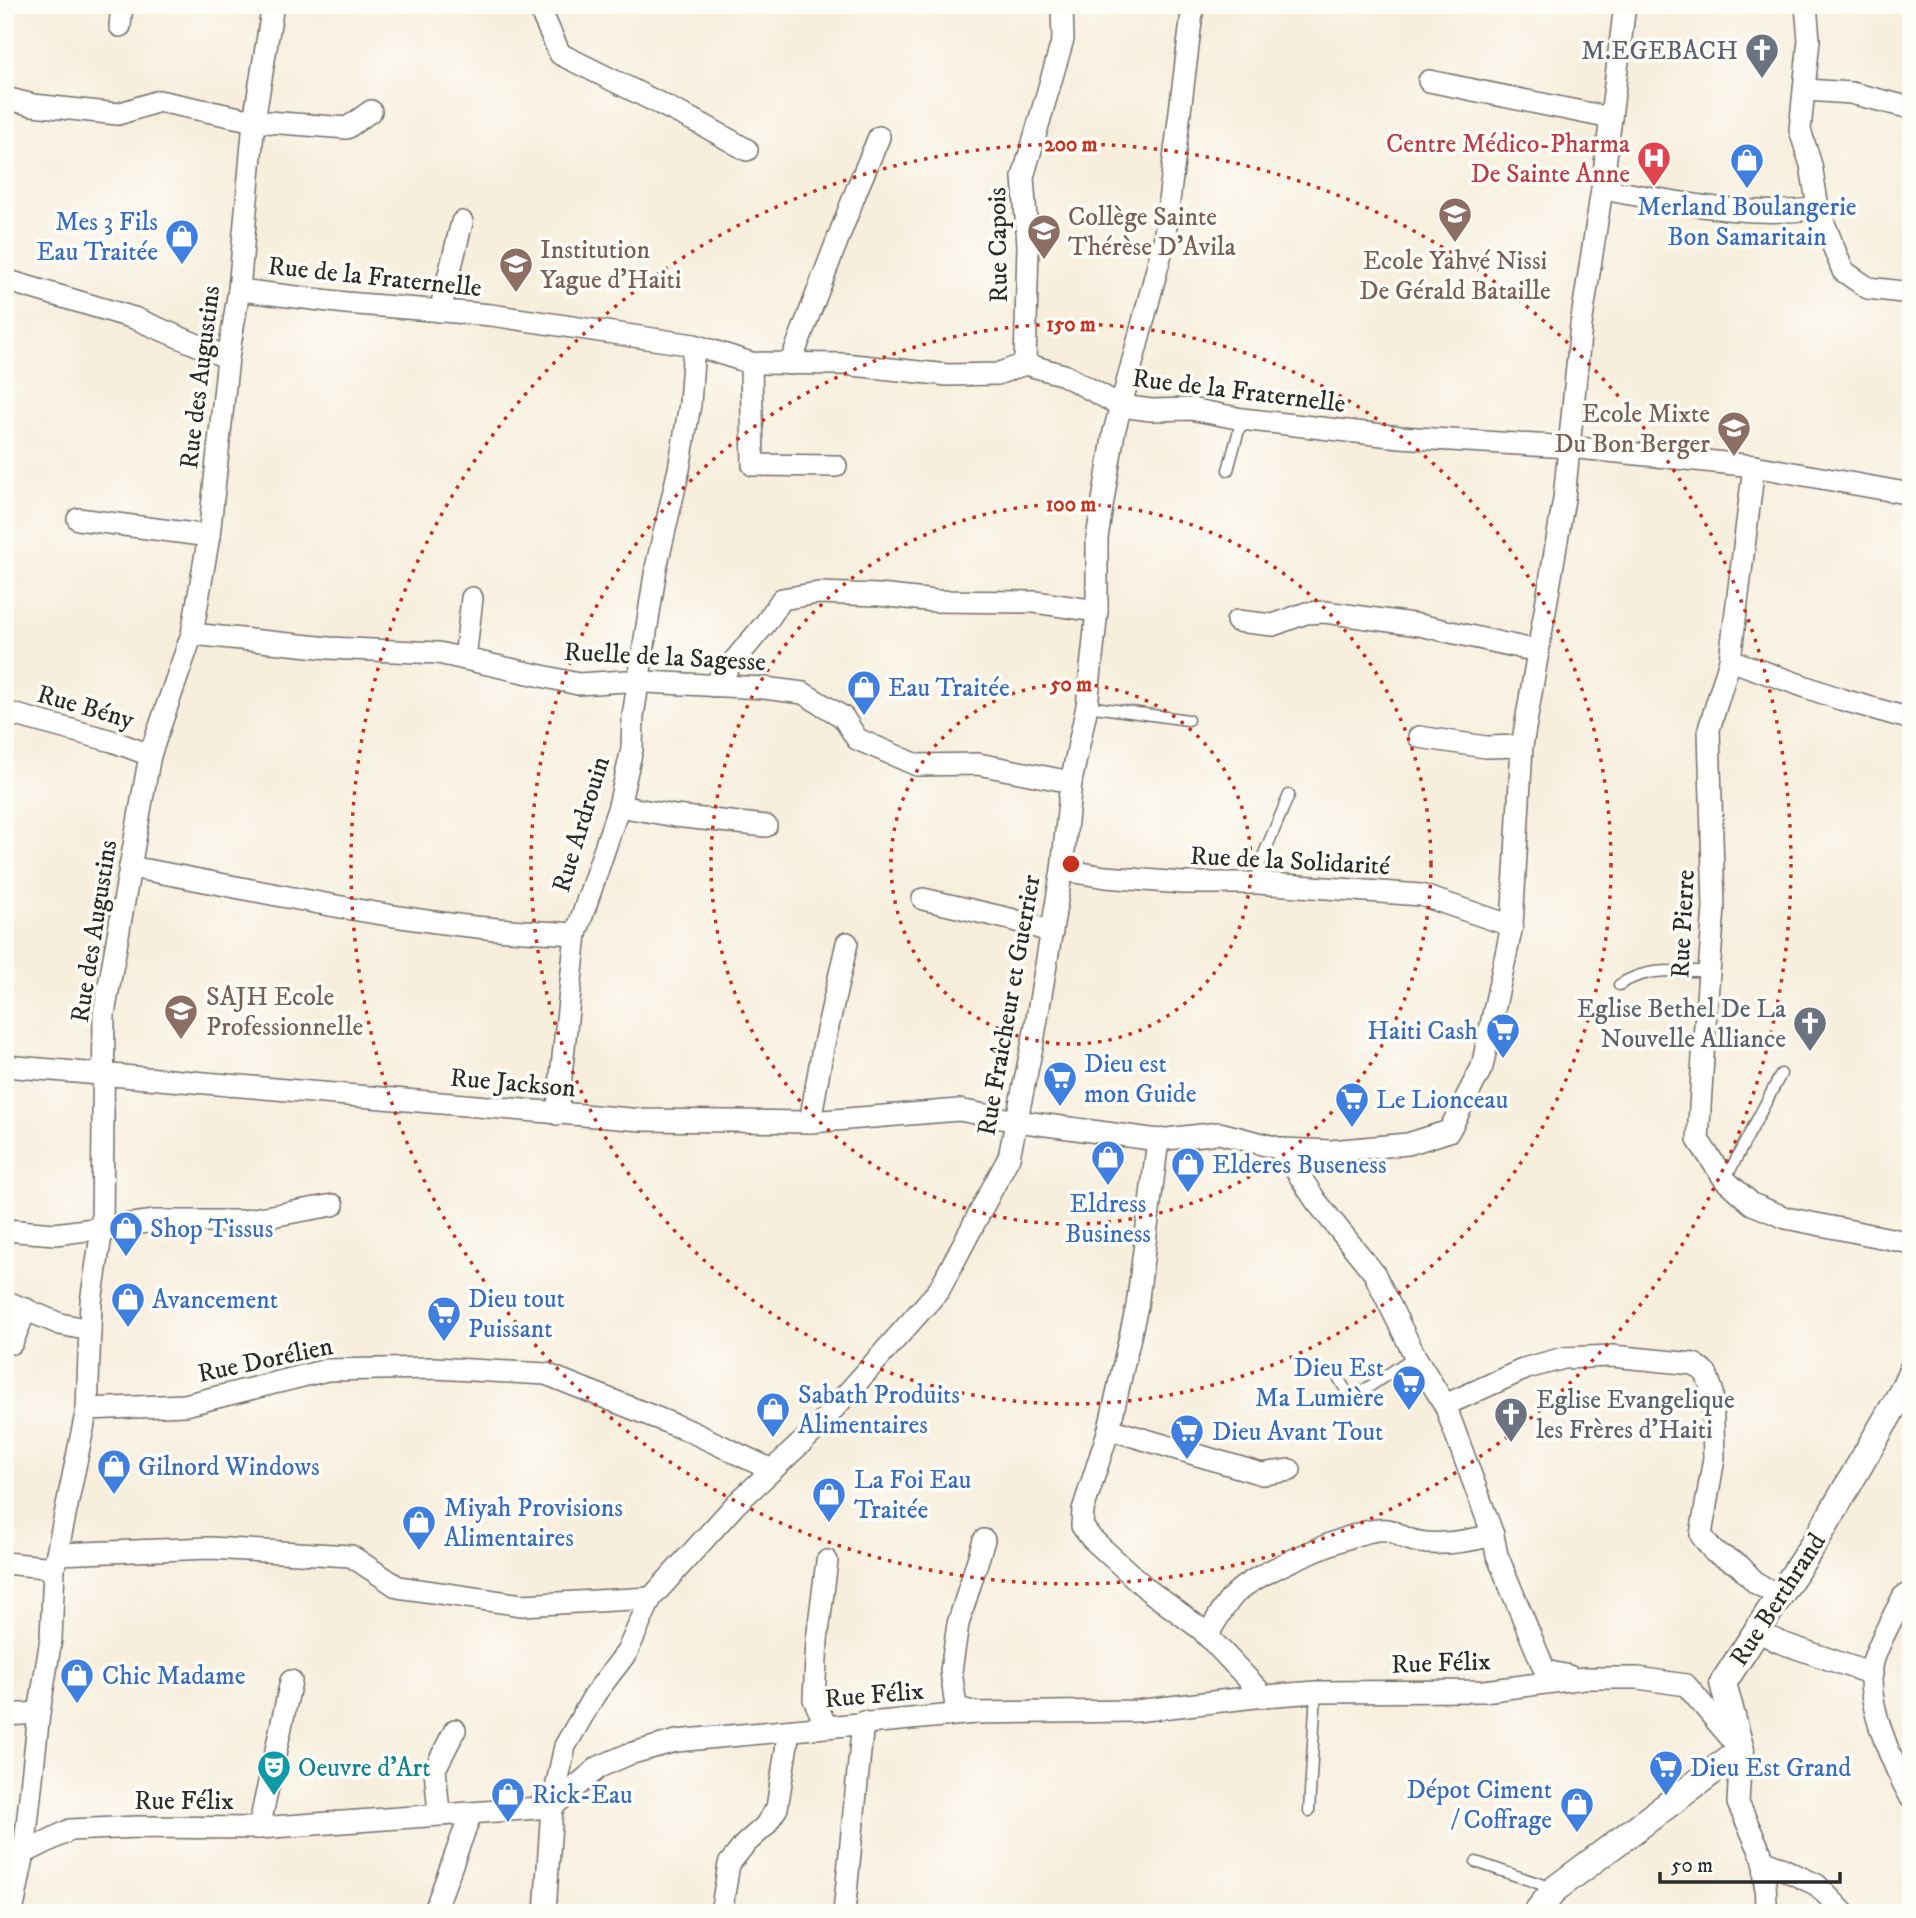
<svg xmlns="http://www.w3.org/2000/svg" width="1916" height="1918" viewBox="0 0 1916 1918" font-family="'IM FELL DW Pica',serif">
<rect width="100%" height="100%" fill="#fdfcf7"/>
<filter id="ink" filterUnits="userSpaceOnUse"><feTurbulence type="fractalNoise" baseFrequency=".0143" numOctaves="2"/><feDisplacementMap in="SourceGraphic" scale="14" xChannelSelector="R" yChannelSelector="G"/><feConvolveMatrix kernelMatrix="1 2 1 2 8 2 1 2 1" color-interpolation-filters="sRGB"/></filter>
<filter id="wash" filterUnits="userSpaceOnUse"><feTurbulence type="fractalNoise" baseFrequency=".00686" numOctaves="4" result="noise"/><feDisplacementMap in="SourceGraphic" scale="28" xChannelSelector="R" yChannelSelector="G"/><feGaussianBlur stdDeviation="1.57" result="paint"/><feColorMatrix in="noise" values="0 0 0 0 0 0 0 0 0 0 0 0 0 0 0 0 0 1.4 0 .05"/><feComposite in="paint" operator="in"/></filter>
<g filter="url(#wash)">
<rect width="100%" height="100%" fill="#f7eedc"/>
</g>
<g filter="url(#ink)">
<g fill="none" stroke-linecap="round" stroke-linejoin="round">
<g stroke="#726f69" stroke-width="13">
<g id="service">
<polyline points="1228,470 1242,419"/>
<polyline points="1087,706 1188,720"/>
<polyline points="1258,883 1260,863 1289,795"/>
<path d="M 1619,985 C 1649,966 1675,972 1709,971"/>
<polyline points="1725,1180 1781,1074"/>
<polyline points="1335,1372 1351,1399 1415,1356"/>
<polyline points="1309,1811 1316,1692"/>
<polyline points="1476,1862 1555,1889"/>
</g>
</g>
<g stroke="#726f69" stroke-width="24">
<g id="minor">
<polyline points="538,5 560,54 703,125 747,150"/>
<polyline points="1806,5 1809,40 1800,130 1811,165 1818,208 1843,271 1868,288 1911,293"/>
<polyline points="120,26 122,5"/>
<polyline points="1429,81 1611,118"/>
<polyline points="1806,90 1851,93 1911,108"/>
<polyline points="5,98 33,105 118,114 159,101 254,121 347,128 371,111"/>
<path d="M 1602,189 C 1672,201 1747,219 1818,208"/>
<polyline points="5,280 134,318 228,358"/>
<polyline points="239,290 346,303 491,315 694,345 751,363 843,364 948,375 997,374 1025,364 1064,375 1121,406 1151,410 1191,409 1242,419 1400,437 1569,447 1754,466 1911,494"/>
<polyline points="440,311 462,222"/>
<polyline points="751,363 753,465 836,466"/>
<polyline points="790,364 857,189 879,137"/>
<polyline points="1025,364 1028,245 1023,177 1063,39 1062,5"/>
<polyline points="1754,466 1730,660 1709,729 1714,908 1705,1024 1698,1140 1725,1180 1752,1204 1786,1218 1911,1243"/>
<polyline points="78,519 209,536"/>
<polyline points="1237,621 1273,625 1306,613 1325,612 1419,625 1537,651"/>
<polyline points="192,634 329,648 438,653 578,684 626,681 764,688 803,693 843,717 857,739 917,765 978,764 1071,782"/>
<polyline points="465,659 472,598"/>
<polyline points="1730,660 1840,699 1911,719"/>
<polyline points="713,686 765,624 782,599 818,593 879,595 935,601 1035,602 1097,611"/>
<polyline points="5,712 112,741 150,755"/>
<polyline points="1419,737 1486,747 1522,746"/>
<polyline points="619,806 675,816 766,826"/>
<path d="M 130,867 C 248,888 366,916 486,928 C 516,931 546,932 576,934"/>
<polyline points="1062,870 1106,877 1182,883 1258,883 1421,895 1512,926"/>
<polyline points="923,899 1010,919 1052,932"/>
<polyline points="5,1066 642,1120 810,1122 959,1110 1017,1121 1158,1140 1219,1133 1282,1149 1331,1151 1408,1144 1449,1131 1482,1067 1512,926 1522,746 1564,499 1581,325 1602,189 1625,5"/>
<polyline points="557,1114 576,934 619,806 632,749 633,716 656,568 679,469 690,404 694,345"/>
<polyline points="810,1122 823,1048 847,943"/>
<polyline points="1158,1140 1137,1306 1109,1429 1083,1510 1082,1526 1091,1538 1148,1590 1201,1629 1264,1696"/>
<polyline points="1282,1149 1316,1201 1374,1273 1415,1356 1445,1405 1493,1535 1497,1555 1545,1671 1569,1676"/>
<polyline points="5,1230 55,1234 155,1221 243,1221 333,1205"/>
<polyline points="5,1301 60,1324 90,1330"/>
<polyline points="12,1343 26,1309"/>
<polyline points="1445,1405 1527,1368 1564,1358 1612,1356 1694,1364 1706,1373 1712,1390 1714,1458 1701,1535 1714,1552 1739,1565 1756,1583 1779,1596"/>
<polyline points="87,1409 185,1405 327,1370 434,1368 546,1374 692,1432 772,1470"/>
<polyline points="1109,1429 1262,1474 1290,1470"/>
<polyline points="57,1554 210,1548 351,1556 398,1587 522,1605 651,1598"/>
<polyline points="5,1563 54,1568"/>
<path d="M 1911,1592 L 1903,1597 C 1893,1618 1879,1640 1873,1662 C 1863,1699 1893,1765 1911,1798"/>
<polyline points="1756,1630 1779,1642 1872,1674"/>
<path d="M 1207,1636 C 1216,1621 1225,1603 1237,1592 C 1257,1573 1351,1532 1378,1530 C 1394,1528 1396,1535 1408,1539 C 1432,1548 1469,1541 1493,1535"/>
<polyline points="975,1713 956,1707 951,1671 958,1624 984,1540"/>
<polyline points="5,1715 39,1713"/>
<polyline points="826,1726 814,1699 817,1640 827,1561"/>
<polyline points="439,1814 435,1769 455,1730"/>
<polyline points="259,1828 291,1681"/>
<polyline points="5,1854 24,1853 70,1830 137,1827 259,1828 552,1807 599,1767 629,1754 676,1741 975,1713 1136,1711 1264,1696 1316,1692 1484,1691 1584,1678 1638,1678 1686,1685 1741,1750 1738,1803 1764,1860 1766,1903 1762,1913"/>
<polyline points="1764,1860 1817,1885 1844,1913"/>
<polyline points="12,1913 24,1853 39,1713 51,1639 54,1568 87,1409 91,1302 102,1229 104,1014 150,755 192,634 209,536 228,358 239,290 254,121 273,5"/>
<polyline points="434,1913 471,1813"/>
<polyline points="545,1913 552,1807 565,1746 595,1694 627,1652 651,1598 736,1504 813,1432 939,1290 1009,1157 1033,1042 1062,870 1071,782 1087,706 1097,611 1097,538 1114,432 1164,242 1193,5"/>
<polyline points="721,1913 729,1864 745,1844 765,1826 777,1808 789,1731"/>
<polyline points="844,1913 863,1722"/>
</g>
</g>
<g stroke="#726f69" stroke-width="29">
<polyline id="tertiary" points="1536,1913 1555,1889 1741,1750 1723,1683 1818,1537 1902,1392 1911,1372"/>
</g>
<use href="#service" stroke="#fff" stroke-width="10"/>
<use href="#minor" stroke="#fff" stroke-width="21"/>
<use href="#tertiary" stroke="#fff" stroke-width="26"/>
</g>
</g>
<g fill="none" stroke="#c8321e" stroke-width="3.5" stroke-dasharray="3.5 7">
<circle cx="1071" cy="864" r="180"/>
<circle cx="1071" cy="864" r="360"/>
<circle cx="1071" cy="864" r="540"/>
<circle cx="1071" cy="864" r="720"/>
</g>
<defs>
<g id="church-pin" transform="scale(1.75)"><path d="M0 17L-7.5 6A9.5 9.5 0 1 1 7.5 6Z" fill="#6b7280" stroke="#fdfcf7"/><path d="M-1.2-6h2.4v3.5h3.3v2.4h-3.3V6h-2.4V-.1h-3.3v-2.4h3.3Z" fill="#fff"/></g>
<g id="hospital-pin" transform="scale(1.75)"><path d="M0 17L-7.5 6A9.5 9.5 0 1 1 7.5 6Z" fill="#e0444e" stroke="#fdfcf7"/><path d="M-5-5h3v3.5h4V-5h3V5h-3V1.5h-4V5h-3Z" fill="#fff"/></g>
<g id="shop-pin" transform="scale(1.75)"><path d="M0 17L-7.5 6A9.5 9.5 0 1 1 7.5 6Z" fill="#3f7fe0" stroke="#fdfcf7"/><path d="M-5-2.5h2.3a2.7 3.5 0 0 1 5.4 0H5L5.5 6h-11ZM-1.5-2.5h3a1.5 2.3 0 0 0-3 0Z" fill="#fff"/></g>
<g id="school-pin" transform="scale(1.75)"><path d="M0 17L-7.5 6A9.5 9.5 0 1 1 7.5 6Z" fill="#8d6e63" stroke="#fdfcf7"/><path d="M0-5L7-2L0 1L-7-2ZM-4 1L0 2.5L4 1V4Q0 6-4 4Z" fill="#fff"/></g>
<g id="university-pin" transform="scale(1.75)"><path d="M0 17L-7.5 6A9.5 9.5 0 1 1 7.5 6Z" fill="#8d6e63" stroke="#fdfcf7"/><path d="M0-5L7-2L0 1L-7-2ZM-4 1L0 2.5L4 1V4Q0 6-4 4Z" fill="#fff"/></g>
<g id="supermarket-pin" transform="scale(1.75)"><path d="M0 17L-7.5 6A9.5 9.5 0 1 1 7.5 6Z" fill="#3f7fe0" stroke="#fdfcf7"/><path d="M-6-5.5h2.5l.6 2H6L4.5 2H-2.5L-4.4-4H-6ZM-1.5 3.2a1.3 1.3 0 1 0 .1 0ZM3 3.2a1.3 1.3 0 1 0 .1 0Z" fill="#fff"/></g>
<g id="theatre-pin" transform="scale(1.75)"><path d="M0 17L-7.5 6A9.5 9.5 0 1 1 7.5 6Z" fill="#0f9aa8" stroke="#fdfcf7"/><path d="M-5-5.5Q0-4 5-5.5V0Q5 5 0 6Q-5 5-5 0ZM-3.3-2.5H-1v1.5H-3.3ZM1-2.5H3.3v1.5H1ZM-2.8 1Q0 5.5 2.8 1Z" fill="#fff"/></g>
</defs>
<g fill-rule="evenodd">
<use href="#church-pin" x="1762" y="50"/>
<use href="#hospital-pin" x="1654" y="158"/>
<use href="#shop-pin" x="1747" y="160"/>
<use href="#school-pin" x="1455" y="214"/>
<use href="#school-pin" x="1044" y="231"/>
<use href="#shop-pin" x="182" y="236"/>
<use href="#school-pin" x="516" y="264"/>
<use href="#school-pin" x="1734" y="428"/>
<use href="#shop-pin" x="864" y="687"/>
<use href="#university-pin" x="181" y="1011"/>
<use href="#church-pin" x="1810" y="1023"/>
<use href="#supermarket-pin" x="1503" y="1030"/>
<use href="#supermarket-pin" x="1060" y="1078"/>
<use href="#supermarket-pin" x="1352" y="1099"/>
<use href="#shop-pin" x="1108" y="1157"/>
<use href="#shop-pin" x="1188" y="1164"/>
<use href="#shop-pin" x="126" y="1228"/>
<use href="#shop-pin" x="128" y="1299"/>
<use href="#supermarket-pin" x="444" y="1313"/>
<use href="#supermarket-pin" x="1409" y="1382"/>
<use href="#shop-pin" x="773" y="1409"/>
<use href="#church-pin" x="1511" y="1414"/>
<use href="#supermarket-pin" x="1187" y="1431"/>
<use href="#shop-pin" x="114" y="1466"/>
<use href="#shop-pin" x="829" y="1494"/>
<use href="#shop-pin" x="419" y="1522"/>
<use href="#shop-pin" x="77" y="1675"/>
<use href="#theatre-pin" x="274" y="1767"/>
<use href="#supermarket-pin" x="1666" y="1767"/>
<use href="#shop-pin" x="508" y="1794"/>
<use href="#shop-pin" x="1577" y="1804"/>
</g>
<g text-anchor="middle" stroke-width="7" stroke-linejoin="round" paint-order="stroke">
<g font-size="26" fill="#5b616d" stroke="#fdfcf7" text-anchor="end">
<text x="1738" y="59">M.EGEBACH</text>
<text x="1786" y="1017">Eglise Bethel De La<tspan x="1786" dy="30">Nouvelle Alliance</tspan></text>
<text x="1536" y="1408" text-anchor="start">Eglise Evangelique<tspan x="1536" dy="30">les Frères d'Haiti</tspan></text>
</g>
<g font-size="26" fill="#be3a42" stroke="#fdfcf7" text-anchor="end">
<text x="1630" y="152">Centre Médico-Pharma<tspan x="1630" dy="30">De Sainte Anne</tspan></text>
</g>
<g font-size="26" fill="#366cbe" stroke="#fdfcf7" text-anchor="start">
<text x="1747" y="215" text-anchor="middle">Merland Boulangerie<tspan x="1747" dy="30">Bon Samaritain</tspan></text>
<text x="158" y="230" text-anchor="end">Mes 3 Fils<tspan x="158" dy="30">Eau Traitée</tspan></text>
<text x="888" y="696">Eau Traitée</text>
<text x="1478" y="1039" text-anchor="end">Haiti Cash</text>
<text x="1084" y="1072">Dieu est<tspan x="1084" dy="30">mon Guide</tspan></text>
<text x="1376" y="1108">Le Lionceau</text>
<text x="1212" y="1173">Elderes Buseness</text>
<text x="1108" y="1212" text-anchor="middle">Eldress<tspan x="1108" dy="30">Business</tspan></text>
<text x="150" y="1237">Shop Tissus</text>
<text x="468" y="1307">Dieu tout<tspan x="468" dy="30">Puissant</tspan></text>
<text x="152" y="1308">Avancement</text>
<text x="1384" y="1376" text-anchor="end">Dieu Est<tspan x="1384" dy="30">Ma Lumière</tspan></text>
<text x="798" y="1403">Sabath Produits<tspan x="798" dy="30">Alimentaires</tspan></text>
<text x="1212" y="1440">Dieu Avant Tout</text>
<text x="138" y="1475">Gilnord Windows</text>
<text x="854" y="1488">La Foi Eau<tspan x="854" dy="30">Traitée</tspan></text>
<text x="444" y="1516">Miyah Provisions<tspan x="444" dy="30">Alimentaires</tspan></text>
<text x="102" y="1684">Chic Madame</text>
<text x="1690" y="1776">Dieu Est Grand</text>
<text x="1552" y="1798" text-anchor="end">Dépot Ciment<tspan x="1552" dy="30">/ Coffrage</tspan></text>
<text x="532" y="1803">Rick-Eau</text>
</g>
<g font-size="26" fill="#785e54" stroke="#fdfcf7" text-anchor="start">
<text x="1068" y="225">Collège Sainte<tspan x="1068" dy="30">Thérèse D'Avila</tspan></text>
<text x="540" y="258">Institution<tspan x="540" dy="30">Yague d'Haiti</tspan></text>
<text x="1455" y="269" text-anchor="middle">Ecole Yahvé Nissi<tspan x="1455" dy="30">De Gérald Bataille</tspan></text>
<text x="1710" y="422" text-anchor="end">Ecole Mixte<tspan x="1710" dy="30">Du Bon Berger</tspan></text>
<text x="206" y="1005">SAJH Ecole<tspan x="206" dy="30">Professionnelle</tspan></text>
</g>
<g font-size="26" fill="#2b2b2b" stroke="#fdfcf7">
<text transform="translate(997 245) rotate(-91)" y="9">Rue Capois</text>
<text transform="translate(375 276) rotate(6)" y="9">Rue de la Fraternelle</text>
<text transform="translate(199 377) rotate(-83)" y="9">Rue des Augustins</text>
<text transform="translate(1239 390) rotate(7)" y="9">Rue de la Fraternelle</text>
<text transform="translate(665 656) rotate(3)" y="9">Ruelle de la Sagesse</text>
<text transform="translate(86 706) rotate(16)" y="9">Rue Bény</text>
<text transform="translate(580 824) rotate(-73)" y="9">Rue Ardrouin</text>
<text transform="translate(1290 860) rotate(3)" y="9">Rue de la Solidarité</text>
<text transform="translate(1682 924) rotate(-87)" y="9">Rue Pierre</text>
<text transform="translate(93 931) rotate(-81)" y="9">Rue des Augustins</text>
<text transform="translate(1008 1005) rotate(-80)" y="9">Rue Fraîcheur et Guerrier</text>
<text transform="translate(513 1082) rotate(5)" y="9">Rue Jackson</text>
<text transform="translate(265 1359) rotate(-12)" y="9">Rue Dorélien</text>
<text transform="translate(1777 1599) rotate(-57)" y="9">Rue Berthrand</text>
<text transform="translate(1441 1662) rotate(-2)" y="9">Rue Félix</text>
<text transform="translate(874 1694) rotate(-5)" y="9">Rue Félix</text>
<text x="184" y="1809">Rue Félix</text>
</g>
<g font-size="26" fill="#0d838f" stroke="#fdfcf7" text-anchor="start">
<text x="298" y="1776">Oeuvre d'Art</text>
</g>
</g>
<circle cx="1071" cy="864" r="10" fill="#c8321e" stroke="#fdfcf7" stroke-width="3.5"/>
<g font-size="21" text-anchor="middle" font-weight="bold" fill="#c8321e" stroke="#fdfcf7" stroke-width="7" stroke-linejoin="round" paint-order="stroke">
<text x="1071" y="151">200 m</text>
<text x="1071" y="331">150 m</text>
<text x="1071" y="511">100 m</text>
<text x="1071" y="691">50 m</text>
</g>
<rect width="1916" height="1918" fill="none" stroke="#fdfcf7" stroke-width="28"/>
<path d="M1660 1872v10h180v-10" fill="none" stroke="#2b2b2b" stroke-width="3.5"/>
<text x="1671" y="1872" font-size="21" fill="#2b2b2b" stroke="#fdfcf7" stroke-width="5" paint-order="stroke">50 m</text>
</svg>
